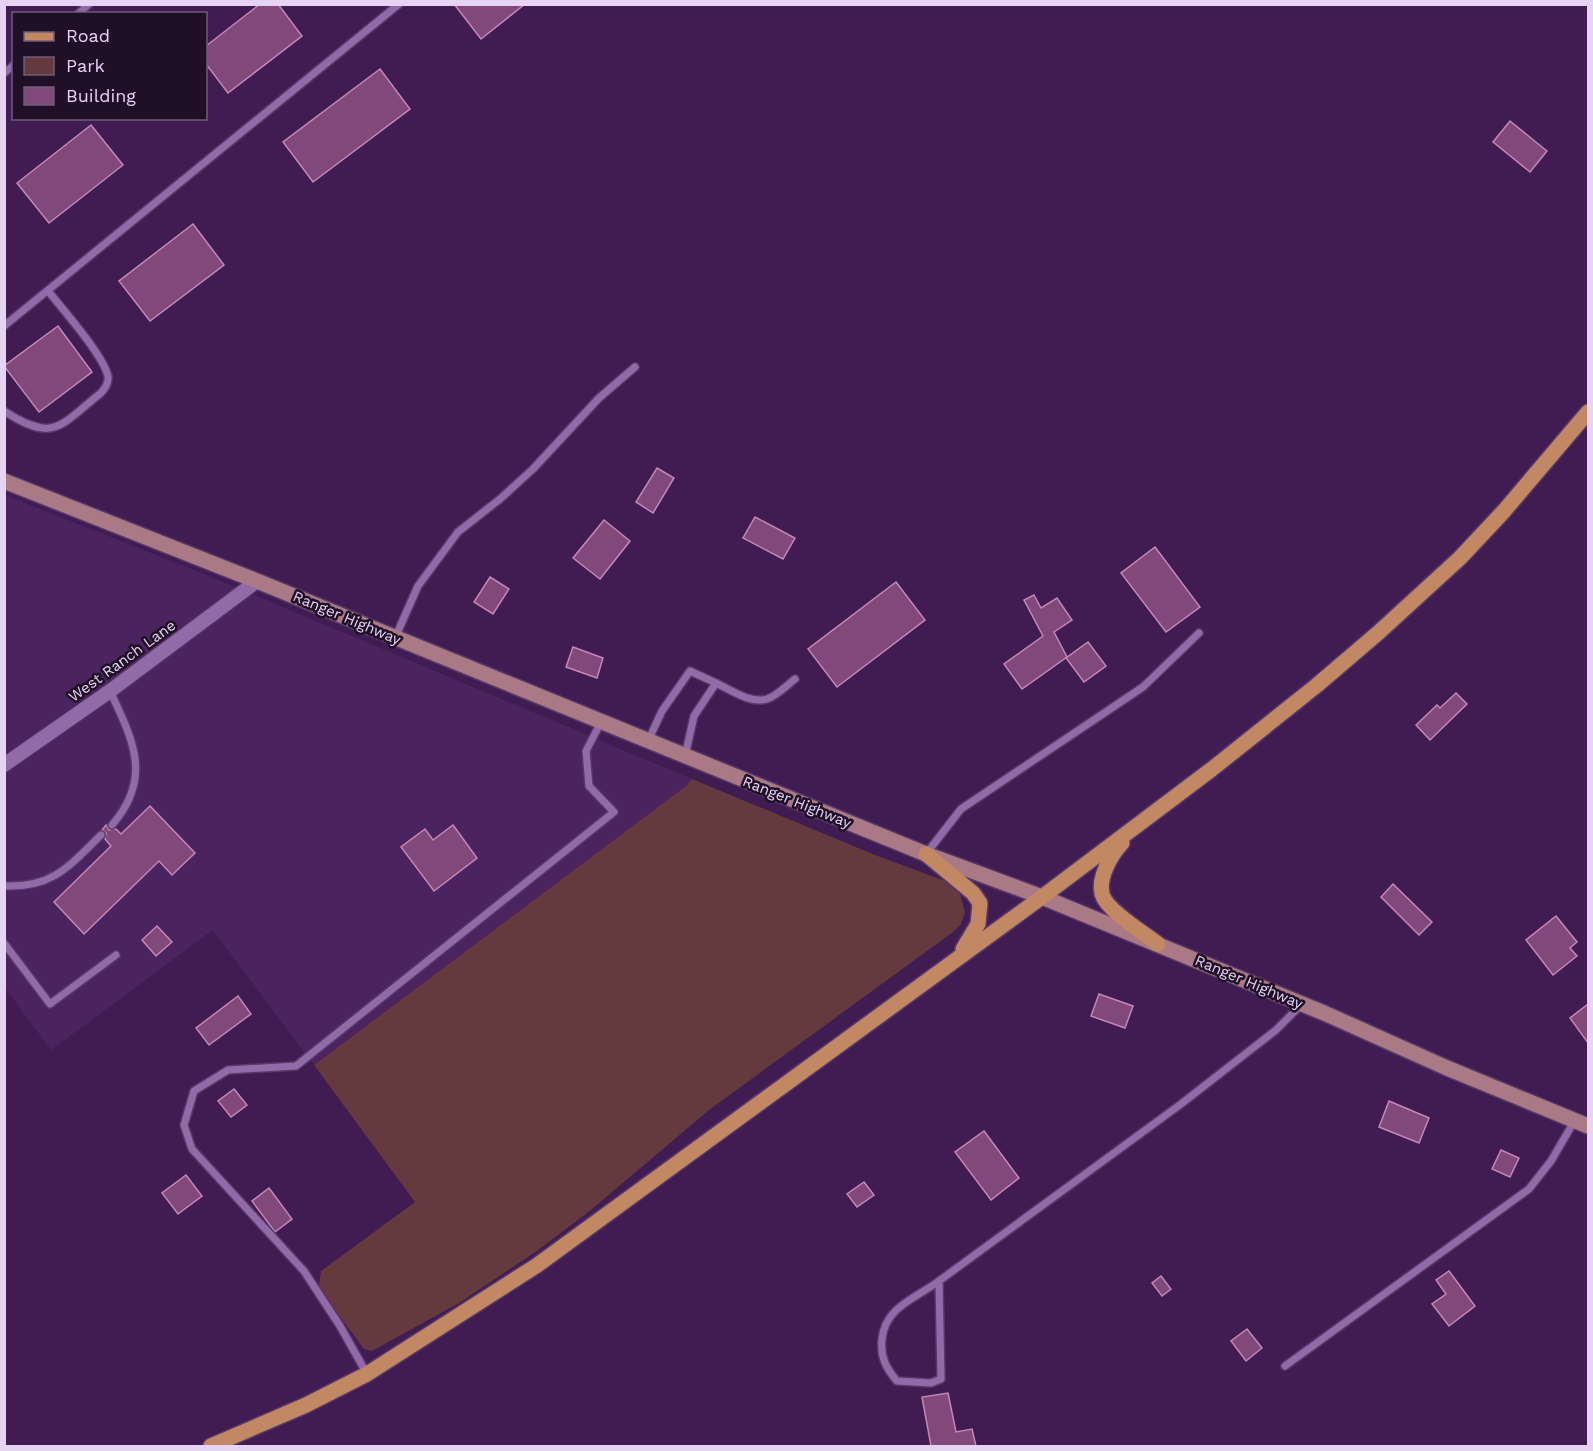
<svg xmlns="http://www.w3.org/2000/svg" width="1593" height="1451" viewBox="0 0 1593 1451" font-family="'Work Sans',sans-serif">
<rect width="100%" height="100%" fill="#401c52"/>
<polygon fill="#4b235f" points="5,495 199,572 692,779 686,786 314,1065 213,930 51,1050 5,988"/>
<polygon fill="#653a3f" points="692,779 875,855 945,881 959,891 965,912 961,924 953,932 709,1110 592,1209 537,1251 459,1303 372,1351 364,1349 324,1295 319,1286 321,1271 415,1202 314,1065 686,786"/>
<g fill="#814979" stroke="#c487ba" stroke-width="1.5">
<polygon points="260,4 278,4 302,36 228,93 206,64 206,46"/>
<polygon points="454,4 525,4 481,39"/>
<polygon points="380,69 410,109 313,182 283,142"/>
<polygon points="1510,121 1547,151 1530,172 1493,142"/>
<polygon points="91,125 123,165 49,223 17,183"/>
<polygon points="193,224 224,265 150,321 119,281"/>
<polygon points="58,326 92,372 39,412 4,366"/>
<polygon points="657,468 674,478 653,513 636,502"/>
<polygon points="755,517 795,538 783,559 743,538"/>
<polygon points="604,520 630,541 600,579 573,558"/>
<polygon points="1155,547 1200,607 1166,632 1121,573"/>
<polygon points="490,577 509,589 493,614 474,602"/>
<polygon points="896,582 925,620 837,687 808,649"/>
<polygon points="1034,595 1041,608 1057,598 1072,620 1054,632 1067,657 1022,689 1004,664 1043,636 1024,600"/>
<polygon points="1088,642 1106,666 1084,682 1066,658"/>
<polygon points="573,647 603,658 597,678 566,667"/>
<polygon points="1456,693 1467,704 1430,740 1416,725 1437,705 1440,708"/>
<polygon points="150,806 195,853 172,875 159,861 84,934 54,902 111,846 105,839 106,833 102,830 106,825 109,830 116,829 121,834"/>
<polygon points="453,825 477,858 434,891 401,847 425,829 433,840"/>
<polygon points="1393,884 1432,922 1419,935 1381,897"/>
<polygon points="1556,916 1577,942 1570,948 1577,956 1553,975 1526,940"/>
<polygon points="157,926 172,942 156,956 142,940"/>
<polygon points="1099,994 1133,1006 1125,1028 1091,1016"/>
<polygon points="238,996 251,1014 209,1045 196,1028"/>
<polygon points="1588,1004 1588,1043 1570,1018"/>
<polygon points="234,1089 247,1105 231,1117 218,1101"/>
<polygon points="1389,1101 1429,1118 1419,1143 1379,1127"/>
<polygon points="984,1131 1019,1178 991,1200 955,1152"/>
<polygon points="1501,1150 1519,1158 1510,1177 1492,1169"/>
<polygon points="186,1175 202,1196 178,1214 162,1193"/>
<polygon points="864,1182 874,1195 857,1207 847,1194"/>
<polygon points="269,1188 292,1219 275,1232 252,1201"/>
<polygon points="1449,1271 1475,1306 1449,1326 1432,1304 1446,1294 1436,1280"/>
<polygon points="1161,1276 1171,1289 1162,1296 1152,1283"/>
<polygon points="1247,1329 1262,1348 1246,1361 1231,1341"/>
<polygon points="948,1393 956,1432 972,1429 976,1446 931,1446 922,1397"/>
</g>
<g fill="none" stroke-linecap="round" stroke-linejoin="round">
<g stroke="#583867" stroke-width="10">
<g id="lane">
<polyline points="78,14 89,4"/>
<polyline points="4,73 14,65"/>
<polyline points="4,326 399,4"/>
<path d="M 4,411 C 55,444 60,425 101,393 C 105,388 109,383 108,376 C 103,355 64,311 49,292"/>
<polyline points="395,638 418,586 458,532 500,499 533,469 599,398 635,367"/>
<path d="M 110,691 C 133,740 153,778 112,825"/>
<polyline points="648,741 662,711 690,671 716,683"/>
<path d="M 685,756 L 694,716 L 716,683 C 731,690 750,704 767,699 C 777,696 787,685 795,679"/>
<polyline points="926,854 961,809 1143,687 1199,633"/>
<path d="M 4,886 C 53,888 69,866 101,835"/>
<polyline points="4,943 50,1004 116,955"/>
<path d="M 939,1281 L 941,1379 L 931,1383 L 897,1381 C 886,1368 880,1357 882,1339 C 885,1307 916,1298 939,1281 L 1181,1104 L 1276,1030 L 1302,1004"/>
<polyline points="1285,1366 1529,1189 1551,1161 1575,1120"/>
<polyline points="367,1374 340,1326 304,1271 192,1149 184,1125 194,1091 228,1070 296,1066 614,812 589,786 586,751 601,722"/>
</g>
</g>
<g stroke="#583867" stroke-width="16">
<polyline id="street" points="4,765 110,691 257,581"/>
</g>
<g stroke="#583867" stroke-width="18">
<polyline id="secondary" points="4,481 257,581 926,854 1042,897 1324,1013 1447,1068 1588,1126"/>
</g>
<g stroke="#583867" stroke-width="18">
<g id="primary">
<path d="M 1122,843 C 1111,855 1098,877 1102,894 C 1107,911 1144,933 1158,944"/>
<polyline points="926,854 973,893 980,903 978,924 963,949"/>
<polyline points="211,1446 306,1405 367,1374 536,1266 1042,897 1212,769 1316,686 1378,633 1460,558 1504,511 1588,412"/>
</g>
</g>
<use href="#lane" stroke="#916ba7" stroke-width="7"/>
<use href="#street" stroke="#916ba7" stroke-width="14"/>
<use href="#secondary" stroke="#a97985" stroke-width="15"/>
<use href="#primary" stroke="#c18863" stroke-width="15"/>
</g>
<g text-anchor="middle" stroke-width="5" stroke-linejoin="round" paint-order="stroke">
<g font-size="15" fill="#e7d3f4" stroke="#1f0f27">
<text transform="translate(347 618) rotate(23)" y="5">Ranger Highway</text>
<text transform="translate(122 661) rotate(-36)" y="5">West Ranch Lane</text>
<text transform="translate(797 802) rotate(22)" y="5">Ranger Highway</text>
<text transform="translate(1249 982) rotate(23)" y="5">Ranger Highway</text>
</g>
</g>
<rect width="1593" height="1451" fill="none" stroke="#e7d3f4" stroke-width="12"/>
<rect x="12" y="12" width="195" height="108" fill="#1f0f27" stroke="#6f5d79" stroke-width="1.5"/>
<rect x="24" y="32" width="30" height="9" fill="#c18863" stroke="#6f5d79" stroke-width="1.5"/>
<text x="66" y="42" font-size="18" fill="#e7d3f4">Road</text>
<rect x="24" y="57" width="30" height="18" fill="#653a3f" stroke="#6f5d79" stroke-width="1.5"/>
<text x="66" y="72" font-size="18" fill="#e7d3f4">Park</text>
<rect x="24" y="87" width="30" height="18" fill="#814979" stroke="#6f5d79" stroke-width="1.5"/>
<text x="66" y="102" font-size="18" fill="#e7d3f4">Building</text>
</svg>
